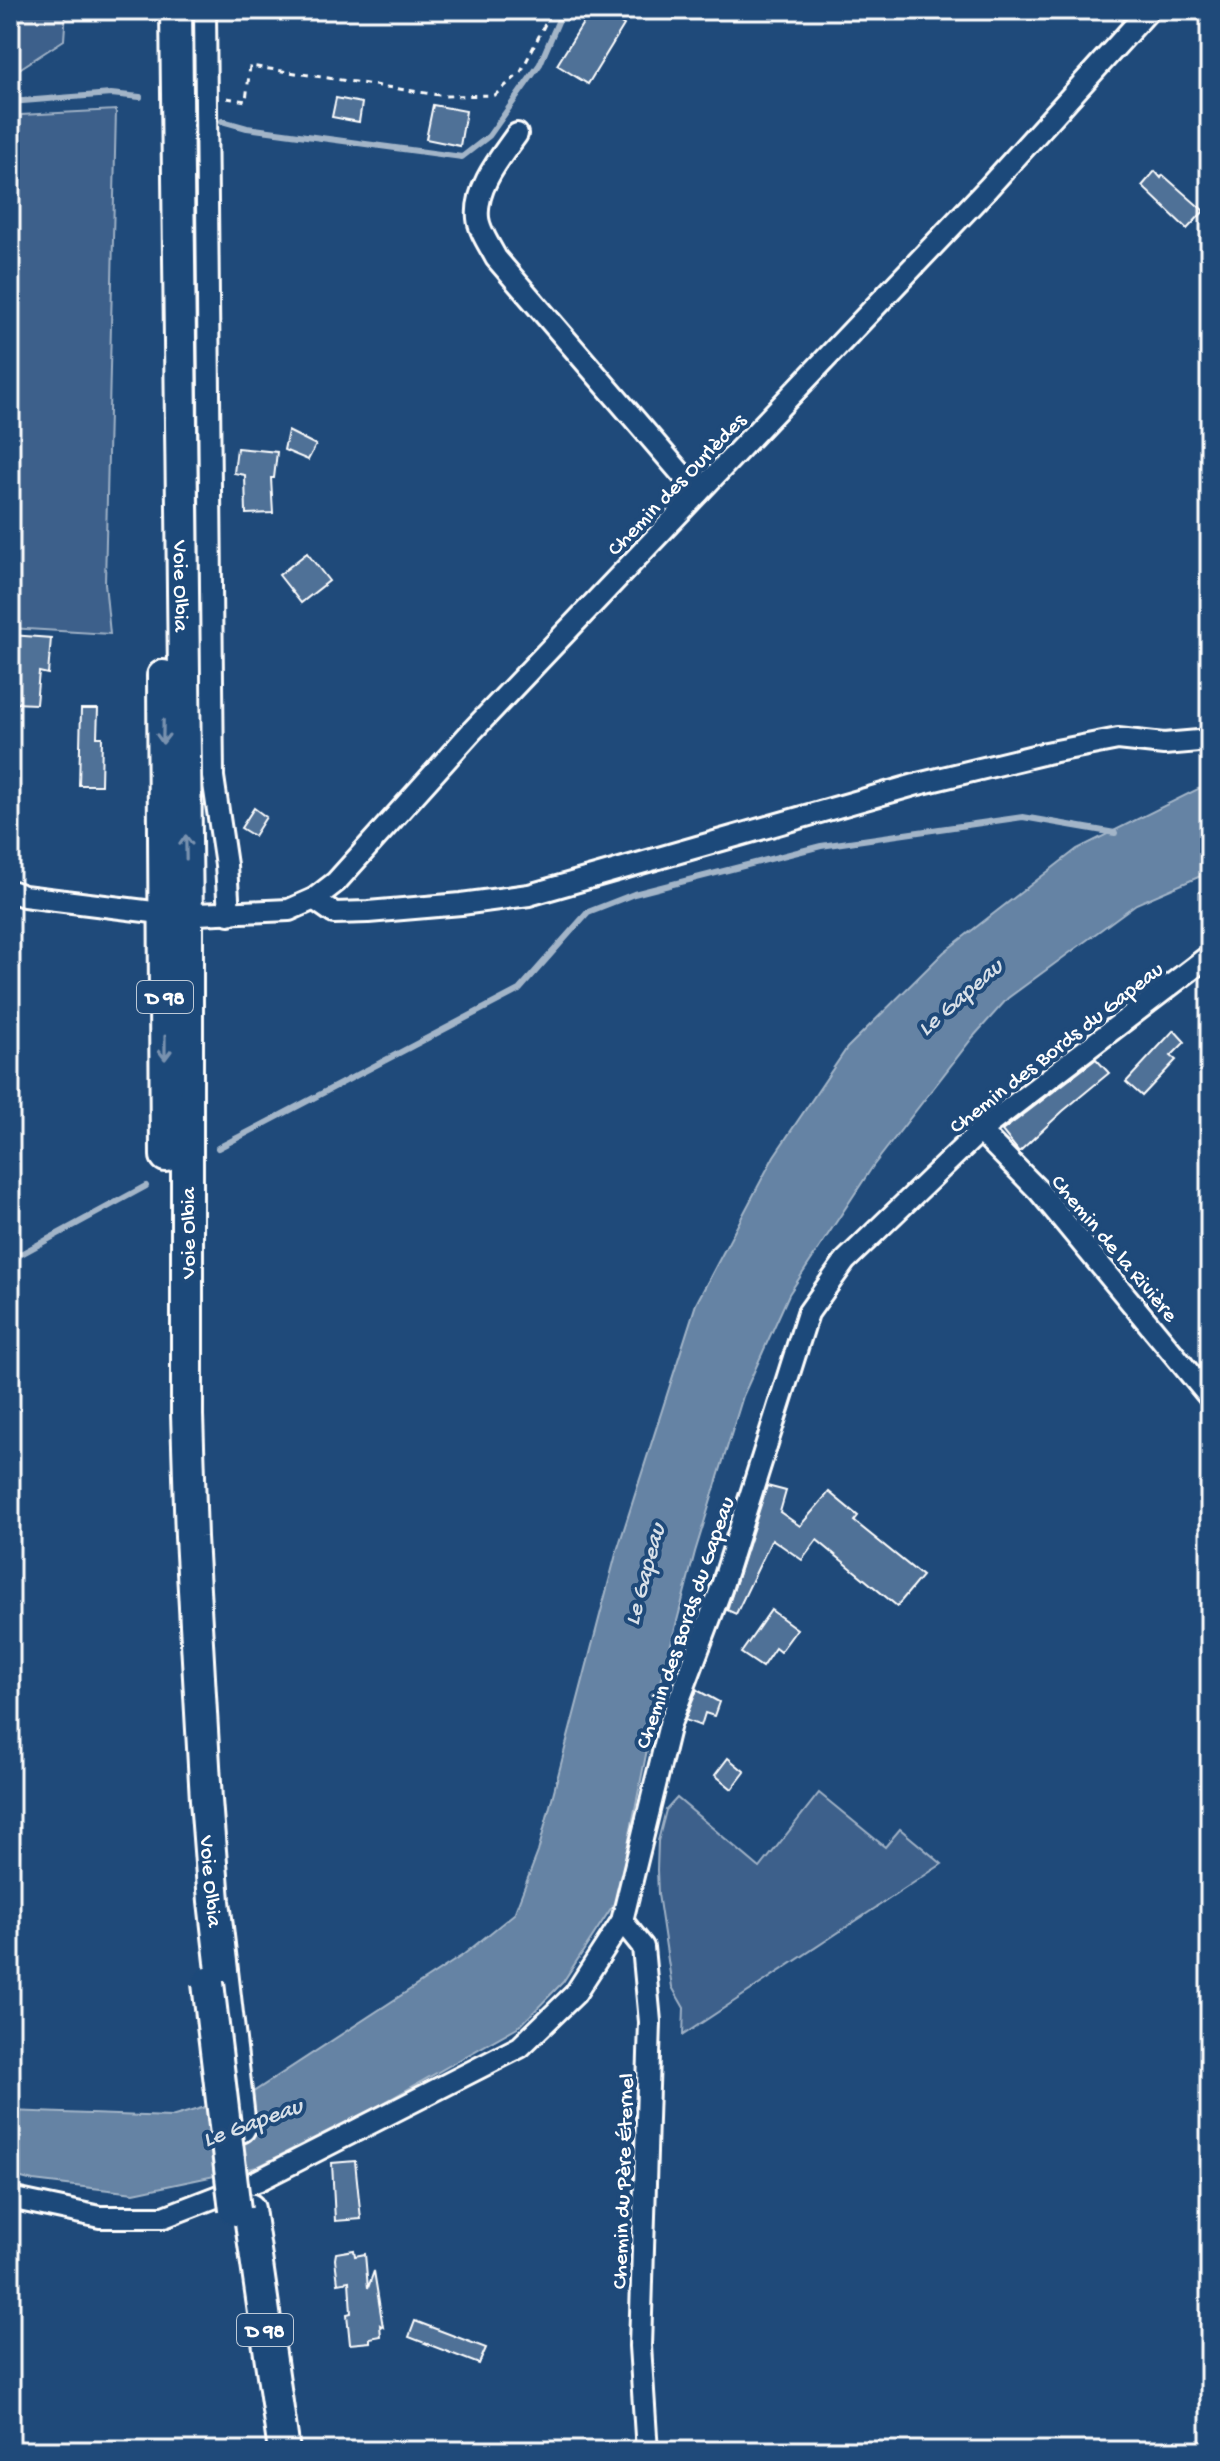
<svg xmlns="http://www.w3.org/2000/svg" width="1220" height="2461" viewBox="0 0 1220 2461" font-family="'Gochi Hand',sans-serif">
<rect width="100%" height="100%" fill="#1f4a7a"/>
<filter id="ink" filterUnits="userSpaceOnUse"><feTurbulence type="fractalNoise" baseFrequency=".0125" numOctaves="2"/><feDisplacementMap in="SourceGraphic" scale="16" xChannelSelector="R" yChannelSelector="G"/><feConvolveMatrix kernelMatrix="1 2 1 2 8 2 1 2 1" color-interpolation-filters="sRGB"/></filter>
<g filter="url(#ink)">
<g fill="#3c618b" stroke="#9eb0c5" stroke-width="2">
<polygon points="10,10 66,10 64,40 10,75"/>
<polygon points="116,110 105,583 110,634 10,628 10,300 21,115"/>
<polygon points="819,1793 885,1847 900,1829 942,1864 683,2035 684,2008 672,1987 658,1894 657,1870 658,1841 666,1810 677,1798 760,1868"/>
</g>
<polygon fill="#6583a4" stroke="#a3b5c8" stroke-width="2" points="1210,783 1210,872 1136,904 1008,998 973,1037 873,1166 789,1294 743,1396 695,1552 659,1690 617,1899 563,1982 521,2025 378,2106 257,2167 134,2193 33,2181 10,2175 10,2111 171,2117 250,2094 463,1955 514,1914 538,1852 616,1554 696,1304 774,1156 847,1048 944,952 1077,849"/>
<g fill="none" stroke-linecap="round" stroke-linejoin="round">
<g stroke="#a3b5c8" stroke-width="6">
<polyline points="10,102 111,94 140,97"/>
<polyline points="222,121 247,128 462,157 489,136 540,64 563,10"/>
<polyline points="218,1148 519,990 588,912 634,894 821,846 1023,817 1115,833"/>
<polyline points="10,1260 146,1186"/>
</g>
</g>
<g fill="#507197" stroke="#fff" stroke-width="2">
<polygon points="591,10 600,10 624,25 588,84 557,65"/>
<polygon points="336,98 362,103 359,122 332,117"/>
<polygon points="433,105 466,111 460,146 426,139"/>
<polygon points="1155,171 1161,178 1163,175 1204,211 1187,229 1142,186"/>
<polygon points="288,431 316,445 308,460 284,450"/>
<polygon points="237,448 277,452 274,478 271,478 273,513 246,514 245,475 234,473"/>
<polygon points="307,553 329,581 301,603 279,575"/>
<polygon points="11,635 51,638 48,674 39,672 36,704 13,703 16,657 10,656"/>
<polygon points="81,709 98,709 97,737 102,737 101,785 79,785"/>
<polygon points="254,808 266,817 254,836 241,828"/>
<polygon points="1174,1030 1185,1042 1171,1056 1176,1060 1142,1096 1126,1082"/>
<polygon points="1096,1059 1109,1073 1063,1111 1019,1152 1002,1131"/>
<polygon points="767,1486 786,1491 780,1512 800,1526 829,1492 858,1516 854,1521 922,1576 897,1606 817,1540 802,1560 772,1539 736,1614 727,1610"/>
<polygon points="771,1610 797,1629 780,1652 775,1648 762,1667 741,1653"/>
<polygon points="697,1690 719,1702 714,1716 705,1713 701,1726 685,1720"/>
<polygon points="728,1758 745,1772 732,1789 715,1775"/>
<polygon points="355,2161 361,2219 335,2221 332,2163"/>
<polygon points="354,2250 355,2256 365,2254 368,2288 374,2271 383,2327 380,2325 381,2336 370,2338 370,2342 350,2344 347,2314 351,2313 349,2281 338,2283 335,2259 336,2253"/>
<polygon points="415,2321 486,2348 479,2364 409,2337"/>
</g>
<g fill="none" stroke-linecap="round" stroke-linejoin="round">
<g stroke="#fff" stroke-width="26">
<g id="minor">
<polyline points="205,10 213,777 226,865 229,914"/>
<path d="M 517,134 C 501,157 475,187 478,218 C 479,231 490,246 496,258 L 698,493"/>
<polyline points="10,891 24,896 153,912"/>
<polyline points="314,899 334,913 368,912 461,904 529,895 918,784 1046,753 1118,739 1164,744 1210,740"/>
<polyline points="197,914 289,910 314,899 336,882 472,731 988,188 1149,10"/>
<polyline points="980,1131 1039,1191 1210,1398"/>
<polyline points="622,1921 643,1947 650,2022 640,2346 647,2451"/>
<polyline points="10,2198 100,2217 164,2217 257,2181 520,2047 575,1994 622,1921 670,1724 721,1589 808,1313 845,1261 980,1131 1210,955"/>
</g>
</g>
<g stroke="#fff" stroke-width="36">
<g id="highway">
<path id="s1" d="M 176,10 L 187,921 L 187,1415 L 191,1537 L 206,1800 L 214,1901 L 240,2127"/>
<polyline points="163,676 166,1156"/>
<polyline points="249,2209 284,2451"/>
</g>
</g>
<polyline stroke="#fff" stroke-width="3" stroke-dasharray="6 6" stroke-linecap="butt" points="227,98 246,101 250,66 445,96 495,95 521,72 552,10"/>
<use href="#minor" stroke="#1f4a7a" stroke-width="20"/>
<use href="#highway" stroke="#1f4a7a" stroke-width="30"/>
<g stroke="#fff" stroke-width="36" stroke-linecap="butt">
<polyline id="highway-bridge" points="208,1983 235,2210"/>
</g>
<use href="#highway-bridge" stroke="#1f4a7a" stroke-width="30"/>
</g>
<defs><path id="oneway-shaft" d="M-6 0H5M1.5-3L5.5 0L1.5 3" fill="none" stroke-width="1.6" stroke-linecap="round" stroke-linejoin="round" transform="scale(2)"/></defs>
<g stroke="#7992af">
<use href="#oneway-shaft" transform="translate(163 732) rotate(91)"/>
<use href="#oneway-shaft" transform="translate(186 847) rotate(-91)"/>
<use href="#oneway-shaft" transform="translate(165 1048) rotate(90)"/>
</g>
</g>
<g text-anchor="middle" stroke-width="8" stroke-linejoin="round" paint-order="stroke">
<g fill="#1f4a7a" stroke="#bcc9d7" stroke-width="2">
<rect x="137" y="981" width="56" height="32" rx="6"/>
<rect x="237" y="2314" width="56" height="32" rx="6"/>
</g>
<g font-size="20" font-weight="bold" fill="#fff">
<text x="165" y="1004">D 98</text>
<text x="265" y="2337">D 98</text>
</g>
<g font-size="22" fill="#fff" stroke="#1f4a7a">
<text transform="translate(675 483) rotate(-46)" y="8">Chemin des Ourlèdes</text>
<text dy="8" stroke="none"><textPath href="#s1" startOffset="576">Voie Olbia</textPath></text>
<text transform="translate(1055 1046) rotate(-38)" y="8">Chemin des Bords du Gapeau</text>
<text transform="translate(186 1233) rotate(-90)" y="8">Voie Olbia</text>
<text transform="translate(1116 1247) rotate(50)" y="8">Chemin de la Rivière</text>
<text transform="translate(683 1622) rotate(-71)" y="8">Chemin des Bords du Gapeau</text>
<text dy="8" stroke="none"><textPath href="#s1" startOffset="1872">Voie Olbia</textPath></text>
<text transform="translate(621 2181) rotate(-88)" y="8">Chemin du Père Éternel</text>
</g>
<g font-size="24" font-style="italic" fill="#d8e0e8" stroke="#1f4a7a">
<text transform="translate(959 996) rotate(-41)" y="8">Le Gapeau</text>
<text transform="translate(643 1574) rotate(-75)" y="8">Le Gapeau</text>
<text transform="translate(252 2121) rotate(-20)" y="8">Le Gapeau</text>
</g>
</g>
<rect width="1220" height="2461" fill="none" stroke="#1f4a7a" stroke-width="40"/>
<rect x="20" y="20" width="1180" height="2421" fill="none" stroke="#fff" stroke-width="3" filter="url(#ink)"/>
</svg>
